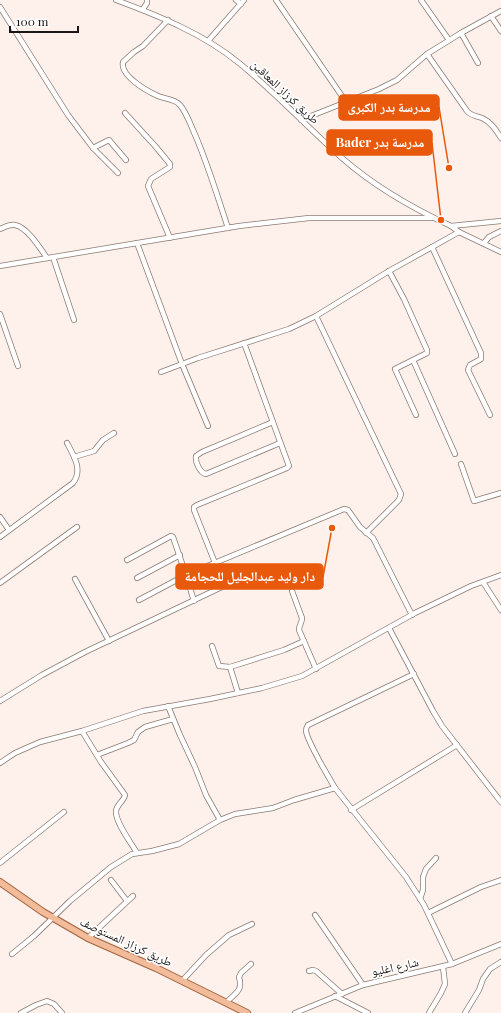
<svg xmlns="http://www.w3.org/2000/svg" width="501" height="1013" viewBox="0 0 501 1013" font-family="'Playfair Display','Noto Naskh Arabic',serif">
<rect width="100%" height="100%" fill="#fef0ea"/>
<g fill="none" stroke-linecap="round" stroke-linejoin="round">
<g stroke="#8a7a74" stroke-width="6">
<g id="minor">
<path d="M 116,0 C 159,16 204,34 239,63 C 275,92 307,127 342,158 C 374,186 412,208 451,226 L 459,232 L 501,252"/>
<polyline points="236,0 241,4"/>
<polyline points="276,0 346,102"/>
<polyline points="421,0 449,40"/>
<polyline points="0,7 68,115 93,148 118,173"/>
<polyline points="143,9 147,3 147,0"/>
<polyline points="491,16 501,31"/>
<path d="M 168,20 L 143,46 L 134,52 L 123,62 C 120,76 147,91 158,96 C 165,99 175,99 180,105 C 186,112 189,121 193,130 C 207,161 217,195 228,228"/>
<polyline points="461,33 478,63"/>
<polyline points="208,41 244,0"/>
<path d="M 427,54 L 467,111 C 471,116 477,116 482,118 C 491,122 496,130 501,138"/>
<polyline points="125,113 156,147 170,164 170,167 151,179 148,186 170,238"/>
<polyline points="301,120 379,89 397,80 427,54 461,33 501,11"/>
<polyline points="93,148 109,140 126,160"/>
<polyline points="451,226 501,221"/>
<path d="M 0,229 C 5,227 10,224 15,225 C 27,227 40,248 47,258"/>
<polyline points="137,243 182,364 208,426"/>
<polyline points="484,243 489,237 501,231"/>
<polyline points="432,247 481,353 481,359 470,365 468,370 490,415"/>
<polyline points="53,257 74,320"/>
<polyline points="0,266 239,226 309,218 432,218"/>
<polyline points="389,271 404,299 427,350 427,353 395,369 416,415"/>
<polyline points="0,314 18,366"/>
<polyline points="316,316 401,494 399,500 366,533"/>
<polyline points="413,360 455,454"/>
<polyline points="161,372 198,358 289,329 316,316 389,271 459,232"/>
<path d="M 273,422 L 202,452 L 196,456 C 195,462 200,473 206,474 L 280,443"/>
<polyline points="74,457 94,451 103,440 114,433"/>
<polyline points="461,464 474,501 501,493"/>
<polyline points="0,517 9,530"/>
<path d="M 0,537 L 73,483 C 83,470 74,456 67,443"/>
<polyline points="127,560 171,536 173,537 186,575 139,600"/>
<polyline points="215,563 194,510 194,507 197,505 287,468 289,466 244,343"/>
<polyline points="137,578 180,555"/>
<polyline points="75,579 109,641"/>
<polyline points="483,582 501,610"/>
<polyline points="0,583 77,527"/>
<path d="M 292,591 L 302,618 C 302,623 299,625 299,630 L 316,669"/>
<polyline points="194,601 186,575 344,509 348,510 360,527 373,538 412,615"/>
<polyline points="389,628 433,711 442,726 501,802"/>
<polyline points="212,646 219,666 230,667 238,693"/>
<polyline points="230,667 284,650 304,641"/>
<polyline points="0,701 42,675 85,652 226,585"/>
<polyline points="168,706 180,735 195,767 206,795 220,820"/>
<path d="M 82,731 L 101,762 L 125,795 C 124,801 117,804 116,811 C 115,822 132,844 137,853"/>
<polyline points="97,755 128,743 134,740 138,732 145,727 173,719"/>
<polyline points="0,763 15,753 40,742 82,731 143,711 210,699 262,688 302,676 415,613 471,586 501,575"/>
<path d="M 335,788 C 328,776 308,743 306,731 C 306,728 306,728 308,725 L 414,674"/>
<polyline points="351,810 457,745"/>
<polyline points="0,863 64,812"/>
<polyline points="111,880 127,901"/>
<polyline points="420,899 423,890 423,877 426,869 436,858"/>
<polyline points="428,913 481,887 501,880"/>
<polyline points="315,915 363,985"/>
<polyline points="88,938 133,896"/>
<polyline points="12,954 34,936 70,901 111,867 132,854 152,851 179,844 220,820 235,814 273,808 294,800 335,788 406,877 424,905 452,964"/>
<polyline points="309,971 313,970 316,971 342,994"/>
<polyline points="182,981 206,955 229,935 252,924"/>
<polyline points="335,996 368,1013"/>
<path d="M 227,1002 C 236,992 243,991 239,977 L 241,973 L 251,964"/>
<polyline points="21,1013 36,1005 47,1001 54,1004 62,1013"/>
<polyline points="295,1013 363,985 452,964 501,944"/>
<polyline points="429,1013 441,993 445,984 443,967"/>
<polyline points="465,1013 479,990 483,979 490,969 501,962"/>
</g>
</g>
<g stroke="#a2643f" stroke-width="8">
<polyline id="major" points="0,882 43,912 88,938 156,968 247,1013"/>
</g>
<use href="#minor" stroke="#fff" stroke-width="4.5"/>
<use href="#major" stroke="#f2bb9a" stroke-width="6"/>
</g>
<g text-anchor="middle" stroke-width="3.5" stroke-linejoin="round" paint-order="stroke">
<g font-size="12" fill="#1b1513" stroke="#fff">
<text transform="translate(285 92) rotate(43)" y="4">طريق كرزاز المعاقين</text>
<text transform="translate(126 942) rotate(25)" y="4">طريق كرزاز المستوصف</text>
<text transform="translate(395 967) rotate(-12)" y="4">شارع اغليو</text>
</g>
</g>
<path fill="none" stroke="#e8590c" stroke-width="1.5" d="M449 168L439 107M441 220L432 143M332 528L323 577"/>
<g fill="#e8590c" stroke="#fff" stroke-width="1.5">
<circle cx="449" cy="168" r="4"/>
<circle cx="441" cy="220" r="4"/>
<circle cx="332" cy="528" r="4"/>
</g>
<g fill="#e8590c" stroke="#e8590c" stroke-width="1.5">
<rect x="339" y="95" width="100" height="25" rx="4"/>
<rect x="327" y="130" width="105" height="25" rx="4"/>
<rect x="176" y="564" width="147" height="25" rx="4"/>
</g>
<g font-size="13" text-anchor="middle" font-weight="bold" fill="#fff">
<text x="389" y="112">مدرسة بدر الكبرى</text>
<text x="380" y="147">Bader مدرسة بدر</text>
<text x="250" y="581">دار وليد عبدالجليل للحجامة</text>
</g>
<path d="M10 26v6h68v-6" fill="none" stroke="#1b1513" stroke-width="2"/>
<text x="16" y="26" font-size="12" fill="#1b1513" stroke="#ffffff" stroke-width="3" paint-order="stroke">100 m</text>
</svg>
